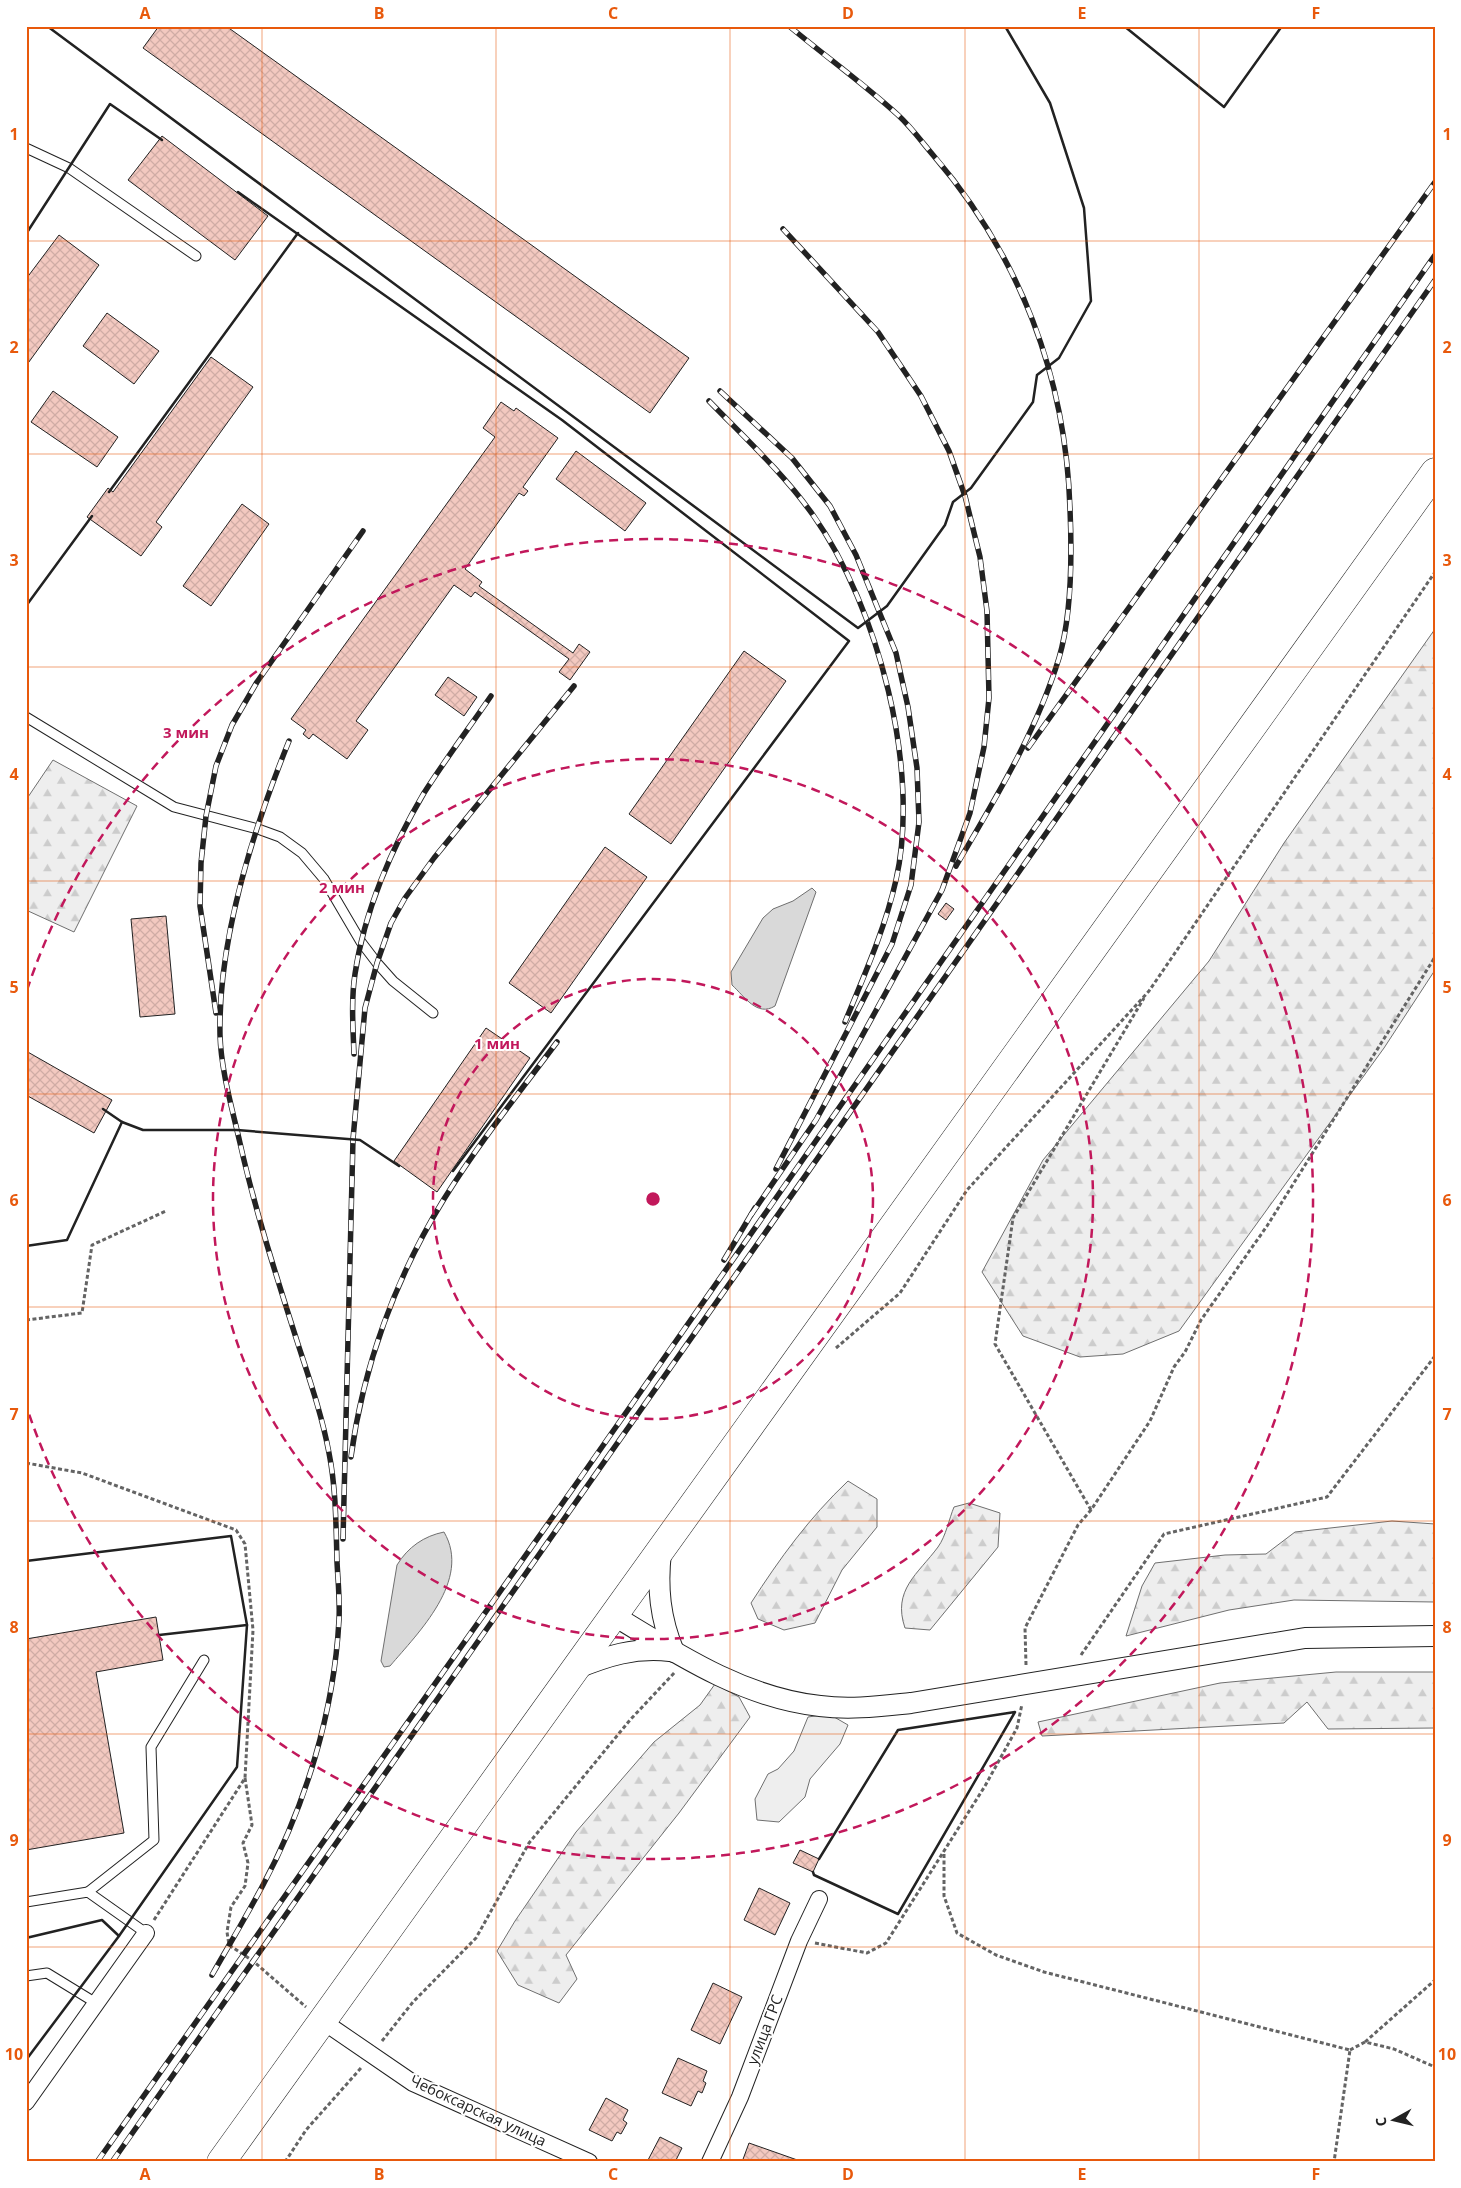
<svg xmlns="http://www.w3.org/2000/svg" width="1461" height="2188" viewBox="0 0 1461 2188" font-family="'Open Sans',sans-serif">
<defs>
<pattern id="forest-firs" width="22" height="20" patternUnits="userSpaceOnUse" patternTransform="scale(1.25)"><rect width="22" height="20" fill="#eee"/><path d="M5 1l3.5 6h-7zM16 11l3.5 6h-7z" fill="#ccc"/></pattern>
<pattern id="building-cross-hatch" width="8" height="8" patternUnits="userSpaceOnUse" patternTransform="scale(1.25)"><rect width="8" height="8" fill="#f3c9c0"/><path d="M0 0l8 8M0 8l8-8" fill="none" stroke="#d0aca5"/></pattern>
</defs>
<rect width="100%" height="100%" fill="#fff"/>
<polygon fill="#eee" stroke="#6f6f6f" points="829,1714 848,1725 840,1744 810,1779 805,1797 779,1822 757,1820 755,1799 768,1774 778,1769 794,1751 808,1717"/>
<g fill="url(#forest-firs)" stroke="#6f6f6f">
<polygon points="1435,629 1435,970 1384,1048 1179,1331 1123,1354 1080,1357 1023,1336 982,1272 1043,1160 1209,961 1284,843"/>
<polygon points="53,760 137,806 74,932 26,910 26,800"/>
<path d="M 848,1481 L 877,1499 L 877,1527 L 842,1570 L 815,1623 L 784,1630 L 758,1619 L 751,1603 C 780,1558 809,1518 848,1481 Z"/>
<path d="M 969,1503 L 1000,1513 L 998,1547 L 930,1630 L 905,1628 C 892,1590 918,1574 938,1547 C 946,1536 949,1519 954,1507 Z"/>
<polygon points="1392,1521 1435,1524 1435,1602 1294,1600 1229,1610 1126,1636 1142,1586 1155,1563 1225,1555 1266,1554 1295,1532"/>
<polygon points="1336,1672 1435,1672 1435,1728 1328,1729 1307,1702 1284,1723 1042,1736 1038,1722 1220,1683"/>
<polygon points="715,1684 739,1697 750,1717 679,1813 566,1955 577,1979 559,2003 518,1985 497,1951 515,1921 576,1832 654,1742 700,1705"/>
</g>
<g fill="#d9d9d9" stroke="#6f6f6f">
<path d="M 812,888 L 816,892 L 775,1006 C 757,1017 745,997 732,985 L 731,972 L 763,918 L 773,909 L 793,901 Z"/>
<path d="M 444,1532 C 472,1580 418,1633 390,1666 L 384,1667 L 381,1661 L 397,1565 C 408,1547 424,1536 444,1532 Z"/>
</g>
<g fill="url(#building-cross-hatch)" stroke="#222">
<polygon points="159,26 226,26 689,358 650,413 143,48"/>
<polygon points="162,136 268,216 235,260 128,180"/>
<polygon points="59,235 99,265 26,366 26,279"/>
<polygon points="107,313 159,351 134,384 83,346"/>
<polygon points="211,357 253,387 156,522 162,527 141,556 87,517 108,488 113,492"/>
<polygon points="53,391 118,437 97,467 31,422"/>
<polygon points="501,402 514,411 516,408 558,438 523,487 528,491 524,496 519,493 465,569 482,582 479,586 573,653 579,644 590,652 570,680 559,672 569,659 475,592 471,597 454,585 356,721 368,730 347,759 313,734 309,739 303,734 306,730 291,719 495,437 483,428"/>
<polygon points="576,451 646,503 625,531 556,479"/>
<polygon points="242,504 269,524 211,606 183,586"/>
<polygon points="744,651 786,681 671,844 629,814"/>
<polygon points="448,677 477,697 464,716 435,695"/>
<polygon points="605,847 647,877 551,1013 509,983"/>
<polygon points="946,903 954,909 946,920 938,914"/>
<polygon points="166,916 175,1014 140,1017 131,919"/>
<polygon points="486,1028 530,1058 437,1192 394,1161"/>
<polygon points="26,1051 112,1100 94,1133 26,1095"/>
<polygon points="156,1617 163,1660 96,1672 124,1833 26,1850 26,1639"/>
<polygon points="800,1850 819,1859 813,1872 793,1863"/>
<polygon points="759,1888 790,1903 775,1935 744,1920"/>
<polygon points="713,1983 742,1997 720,2044 691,2030"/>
<polygon points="678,2058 707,2071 703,2081 706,2083 702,2093 698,2091 691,2106 662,2093"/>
<polygon points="606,2098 628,2110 623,2120 627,2123 621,2134 617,2132 612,2141 589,2130"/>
<polygon points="660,2137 682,2148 675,2162 647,2162"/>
<polygon points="749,2143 803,2162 742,2162"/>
</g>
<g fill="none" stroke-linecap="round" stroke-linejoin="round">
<g stroke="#222" stroke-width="11">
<g id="service">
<polyline points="26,148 69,168 196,256"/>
<polyline points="26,717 174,807 258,829 280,837 302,853 324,879 361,942 377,963 393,981 433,1013"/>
<polyline points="88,1892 154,1840 151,1747 204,1660"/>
<polyline points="26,1902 88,1892 146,1933"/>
<polyline points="26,1976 47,1973 96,2003"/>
</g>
</g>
<g stroke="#222" stroke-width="18">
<g id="minor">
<polyline points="321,2020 413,2083 589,2162"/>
<polyline points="26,2102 146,1933"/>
<polyline points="710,2162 740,2097 799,1941 819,1899"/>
</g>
</g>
<g stroke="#222" stroke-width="22">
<g id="tertiary">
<path d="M 661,1552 C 657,1588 660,1618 674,1652"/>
<path d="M 613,1615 C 677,1654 744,1698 820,1706 C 851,1710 881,1706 911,1703 L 1305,1638 L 1435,1636"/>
<path d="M 575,1669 C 607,1656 634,1647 670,1651"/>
</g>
</g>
<g stroke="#222" stroke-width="29">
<polyline id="trunk" points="221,2162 1435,472"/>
</g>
<g stroke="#646464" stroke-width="3" stroke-dasharray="4 2.5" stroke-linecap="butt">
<polyline points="26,1320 82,1313 92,1245 166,1211"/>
<polyline points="836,1348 900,1293 967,1190 1149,991 1435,572"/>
<polyline points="26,1463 82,1473 236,1530 245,1544 253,1630 245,1778 154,1920"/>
<polyline points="1091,1510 995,1344 1013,1218 1144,998"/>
<polyline points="1081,1655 1164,1534 1327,1497 1435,1356"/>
<polyline points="1026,1665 1025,1628 1078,1525 1091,1510 1150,1421 1174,1367 1185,1352 1201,1320 1267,1226 1435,957"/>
<polyline points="245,1778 252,1825 243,1843 248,1863 245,1886 231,1907 227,1932 229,1945 253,1961 306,2007"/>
<polyline points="944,1854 944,1896 957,1933 996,1955 1044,1972 1350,2050 1334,2162"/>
<polyline points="815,1943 867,1953 886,1943 985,1786 1017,1728 1022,1704"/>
<polyline points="382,2041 413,2002 476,1938 529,1843 630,1720 675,1672"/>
<polyline points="1365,2042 1435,1980"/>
<polyline points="1350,2050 1365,2042 1394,2049 1435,2067"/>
<polyline points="285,2162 306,2130 361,2068"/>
</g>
<use href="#service" stroke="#fff" stroke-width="9"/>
<use href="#minor" stroke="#fff" stroke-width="16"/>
<use href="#tertiary" stroke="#fff" stroke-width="20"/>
<use href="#trunk" stroke="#fff" stroke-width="28"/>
<g stroke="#222" stroke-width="5.5">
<g id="rail">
<path d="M 789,26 C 825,56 864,84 898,115 C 911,127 922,142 933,155 C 1020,256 1066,377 1070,509 C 1072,555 1072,614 1059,658 C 1036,733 995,799 956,866"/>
<polyline points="720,391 792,458 830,506 856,555 896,653 908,707 917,768 919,822 911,885 892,944 776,1169"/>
<path d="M 709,401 C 745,438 783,473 813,515 C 878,607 921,769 896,880 C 885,929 864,976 845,1022"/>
<polyline points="1028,748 1435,182"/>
<polyline points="216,1013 200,906 201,863 206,816 216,766 232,725 257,682 363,531"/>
<path d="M 354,1054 C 353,1028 351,1000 355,974 C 364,912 392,847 424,793 C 445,760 469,728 491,696"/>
<polyline points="751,1215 816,1120 942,890 970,813 984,747 989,698 987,611 980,557 965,496 949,451 921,396 878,332 783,229"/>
<polyline points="724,1260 755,1208"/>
<path d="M 351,1457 C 363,1366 396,1277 444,1199 C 478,1144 519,1093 557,1042"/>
<polyline points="343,1539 353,1139 365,1008 377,963 391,923 405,898 434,858 574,686"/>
<path d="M 212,1975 C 229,1945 247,1915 263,1885 C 306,1804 334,1712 339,1620 C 340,1601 338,1581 337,1562 C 336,1526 336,1488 329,1453 C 322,1415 309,1378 297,1341 C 276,1275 255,1210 240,1143 C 232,1108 221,1070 220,1035 C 218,939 253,830 289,741"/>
<polyline points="97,2162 581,1477 1435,255"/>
<polyline points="112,2162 1435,280"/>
</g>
</g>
<use href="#rail" stroke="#fff" stroke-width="4" stroke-dasharray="11" stroke-linecap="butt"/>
<g stroke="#222" stroke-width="2.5">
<polyline points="47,26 858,628 887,606 945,525 953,502 971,488 1033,402 1037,375 1059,358 1091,301 1084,208 1050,103 1005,26"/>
<polyline points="1124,26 1224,107 1282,26"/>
<polyline points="238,192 562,420 849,641 453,1171"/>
<polyline points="26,234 110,104 162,140"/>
<polyline points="109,492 298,233"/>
<polyline points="26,606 92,516"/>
<polyline points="103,1109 122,1122 143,1130 237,1130 360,1140 399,1166"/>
<polyline points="26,1246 67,1240 122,1122"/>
<polyline points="26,1561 231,1536 247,1625 159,1635"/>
<polyline points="813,1872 814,1875 898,1914 1015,1712 898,1730 819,1859"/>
<polyline points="26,1938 102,1920 119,1936"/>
<polyline points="26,2060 119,1936 237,1767 247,1625"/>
</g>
</g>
<path fill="none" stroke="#e8590c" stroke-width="1" stroke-opacity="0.55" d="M 262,26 L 262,2162M 496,26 L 496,2162M 730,26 L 730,2162M 965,26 L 965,2162M 1199,26 L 1199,2162M 26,241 L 1435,241M 26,454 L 1435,454M 26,667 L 1435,667M 26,881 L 1435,881M 26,1094 L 1435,1094M 26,1307 L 1435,1307M 26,1521 L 1435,1521M 26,1734 L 1435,1734M 26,1947 L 1435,1947"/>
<g fill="none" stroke="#c2185b" stroke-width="2.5" stroke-dasharray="9 6">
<circle cx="653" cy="1199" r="220"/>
<circle cx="653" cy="1199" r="440"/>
<path d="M27 990A660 660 0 1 1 27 1408"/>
</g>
<g text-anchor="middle" stroke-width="4" stroke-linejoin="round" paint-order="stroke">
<g font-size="15" fill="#222" stroke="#fff">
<text transform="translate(765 2030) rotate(-69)" y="5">улица ГРС</text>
<text transform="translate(478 2111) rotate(25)" y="5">Чебоксарская улица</text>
</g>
</g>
<circle cx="653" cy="1199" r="8" fill="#c2185b" stroke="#fff" stroke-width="2.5"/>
<g font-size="15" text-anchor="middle" font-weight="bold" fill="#c2185b" stroke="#fff" stroke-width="4" stroke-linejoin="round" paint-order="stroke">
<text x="186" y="738">3 мин</text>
<text x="342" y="893">2 мин</text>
<text x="497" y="1049">1 мин</text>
</g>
<rect width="1461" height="2188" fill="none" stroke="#ffffff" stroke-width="55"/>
<g transform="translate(1394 2120) rotate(262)" stroke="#ffffff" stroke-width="4" paint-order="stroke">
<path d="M0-4L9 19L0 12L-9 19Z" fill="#222222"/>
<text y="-8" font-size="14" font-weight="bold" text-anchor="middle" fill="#222222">С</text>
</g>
<rect x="28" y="28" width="1406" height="2132" fill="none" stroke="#e8590c" stroke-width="2"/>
<g font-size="16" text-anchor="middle" font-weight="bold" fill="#e8590c">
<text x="145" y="19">A</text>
<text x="379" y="19">B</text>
<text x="613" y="19">C</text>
<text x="848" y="19">D</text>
<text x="1082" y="19">E</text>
<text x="1316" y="19">F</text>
<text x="14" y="140">1</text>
<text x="1447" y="140">1</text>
<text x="14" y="353">2</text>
<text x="1447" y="353">2</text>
<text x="14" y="566">3</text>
<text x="1447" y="566">3</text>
<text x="14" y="780">4</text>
<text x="1447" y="780">4</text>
<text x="14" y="993">5</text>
<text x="1447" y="993">5</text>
<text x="14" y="1206">6</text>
<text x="1447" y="1206">6</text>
<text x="14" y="1420">7</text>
<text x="1447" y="1420">7</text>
<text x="14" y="1633">8</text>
<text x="1447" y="1633">8</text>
<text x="14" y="1846">9</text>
<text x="1447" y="1846">9</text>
<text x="14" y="2060">10</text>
<text x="1447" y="2060">10</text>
<text x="145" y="2180">A</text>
<text x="379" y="2180">B</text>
<text x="613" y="2180">C</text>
<text x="848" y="2180">D</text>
<text x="1082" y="2180">E</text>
<text x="1316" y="2180">F</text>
</g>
</svg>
